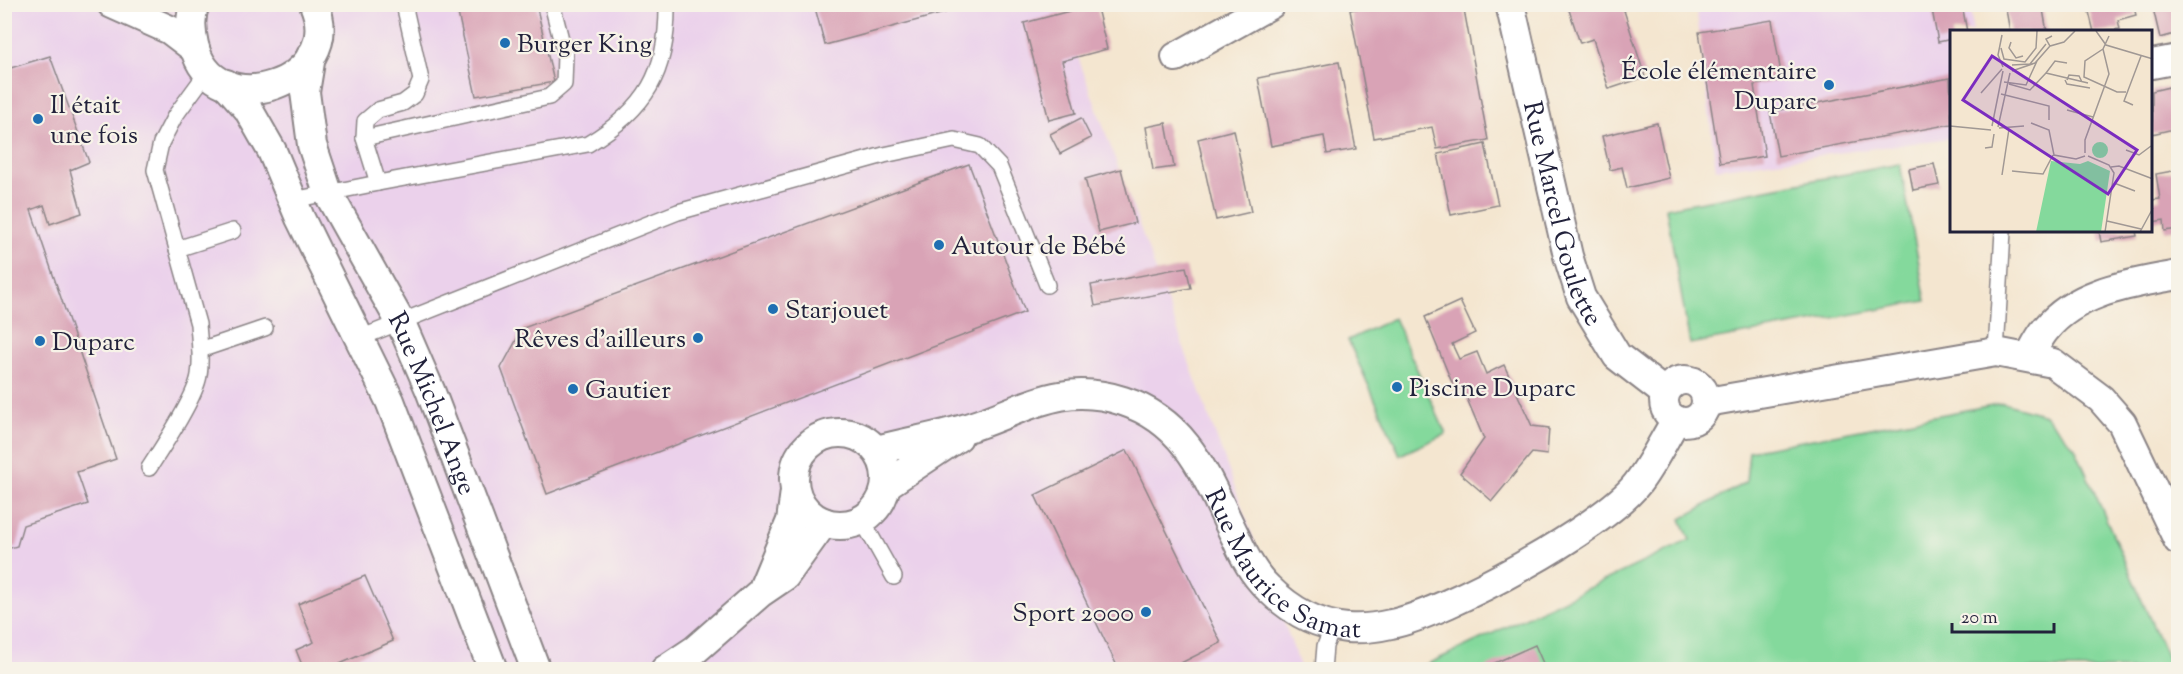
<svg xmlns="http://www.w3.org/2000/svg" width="2183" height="674" viewBox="0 0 2183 674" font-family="'Sorts Mill Goudy',serif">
<rect width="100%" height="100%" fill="#f7f3e8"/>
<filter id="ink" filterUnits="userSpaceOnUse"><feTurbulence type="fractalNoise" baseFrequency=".0167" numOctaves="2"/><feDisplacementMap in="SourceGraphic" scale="12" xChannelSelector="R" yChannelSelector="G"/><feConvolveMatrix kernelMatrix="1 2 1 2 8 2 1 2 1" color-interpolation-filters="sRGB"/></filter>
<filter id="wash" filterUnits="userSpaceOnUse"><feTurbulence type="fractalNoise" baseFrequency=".008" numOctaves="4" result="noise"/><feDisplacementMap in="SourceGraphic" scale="24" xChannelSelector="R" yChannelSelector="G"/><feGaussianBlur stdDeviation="1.35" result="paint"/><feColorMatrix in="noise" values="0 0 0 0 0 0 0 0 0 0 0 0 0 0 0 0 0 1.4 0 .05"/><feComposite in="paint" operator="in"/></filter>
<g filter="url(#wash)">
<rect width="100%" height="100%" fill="#f4e6d0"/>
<g fill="#ebd1eb">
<polygon points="4,5 1059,5 1301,669 5,669"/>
<polygon points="1696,5 1971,5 1972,31 1952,32 1952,138 1716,169"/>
</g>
<g fill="#84d99c" stroke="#537e6c" stroke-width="1.5">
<polygon points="1900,164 1926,301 1690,344 1666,208"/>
<polygon points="1394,318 1446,434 1400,455 1348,340"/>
<polygon points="2003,403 2045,415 2075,448 2172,669 1415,670 1690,540 1681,519 1746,482 1749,451"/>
</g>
<g id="blocks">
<g fill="#d9a3b6">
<polygon points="456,4 536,4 554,82 476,96"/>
<polygon points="814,4 974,4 974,5 825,45"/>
<polygon points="1096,4 1107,49 1062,61 1076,113 1049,120 1024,23"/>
<polygon points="1378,4 1463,4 1488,140 1437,149 1432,127 1374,138 1350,10"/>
<polygon points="1567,4 1622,4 1645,77 1609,89 1593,39 1580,43"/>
<polygon points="1931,4 1962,4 1967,32 1952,32 1952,39 1938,42"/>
<polygon points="2005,4 2042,4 2047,32 2010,32"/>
<polygon points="2087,4 2133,4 2136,15 2118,20 2120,29 2094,32"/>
<polygon points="2152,4 2178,4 2178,33 2160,38"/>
<polygon points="1772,20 1782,80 1754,85 1765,156 1720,163 1699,32"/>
<polygon points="50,56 89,162 70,170 82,213 50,224 44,205 31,210 116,459 77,472 88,504 23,525 17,546 4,550 4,70"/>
<polygon points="1339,62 1356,149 1327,154 1324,136 1271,146 1258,78"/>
<polygon points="1950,78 1952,124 1778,156 1770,112"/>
<polygon points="2169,87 2178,128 2152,134 2152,91"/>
<polygon points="1081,118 1091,138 1060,154 1050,134"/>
<polygon points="1166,123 1174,167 1153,170 1146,127"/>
<polygon points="1657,123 1669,178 1627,188 1622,167 1610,170 1602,136"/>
<polygon points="1234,130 1251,212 1216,220 1198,139"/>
<polygon points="1485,144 1498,205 1451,215 1438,154"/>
<polygon points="969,164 1025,312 547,494 501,368 523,328"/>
<polygon points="1934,164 1939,185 1913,190 1909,169"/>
<polygon points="1121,169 1135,223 1099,232 1085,179"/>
<polygon points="2178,170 2178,229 2165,231 2164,220 2152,222 2152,200 2160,199 2156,174"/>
<polygon points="2099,231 2136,231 2137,236 2101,242"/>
<polygon points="1186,267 1191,288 1095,306 1091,285"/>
<polygon points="1460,301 1475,333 1452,344 1459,359 1477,352 1486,374 1504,365 1532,426 1549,428 1547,455 1532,453 1492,501 1460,473 1484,439 1462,387 1455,390 1425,317"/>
<polygon points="1127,450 1221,643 1167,670 1119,670 1035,495"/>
<polygon points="365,576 393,641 326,670 304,670 296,650 314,642 298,604"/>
<polygon points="1535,645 1546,670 1479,670"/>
</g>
</g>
</g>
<g filter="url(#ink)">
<use href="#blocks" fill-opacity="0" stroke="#8b8486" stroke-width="1.5"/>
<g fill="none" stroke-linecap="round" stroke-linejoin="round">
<g stroke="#8b8486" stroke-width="18">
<g id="lane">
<polyline points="364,138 365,121 378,110 403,103 415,94 421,80 404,4"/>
<path d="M 378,183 L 588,144 C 646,109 668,73 667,4"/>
<polyline points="293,200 378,183 364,138 549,97 564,84 565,55 552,4"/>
<polyline points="177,249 233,231"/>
<polyline points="360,338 678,212 884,155 954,140 980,146 999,166 1047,285"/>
<polyline points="200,350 265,328"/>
<polyline points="1996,352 2003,231"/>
<path d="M 149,468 C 162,448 196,397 199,375 C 202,358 199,340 198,324 L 155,170 L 161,143 L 175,116 L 208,71"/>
<polyline points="862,520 894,577"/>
<polyline points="1323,670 1325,646 1334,625"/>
</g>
</g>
<g stroke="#8b8486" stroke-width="32">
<g id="street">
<polyline points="112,4 170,30 195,49"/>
<path d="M 195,4 C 189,18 191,32 194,45 C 213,128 348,82 314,4"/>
<path id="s1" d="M 1510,4 L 1568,256 L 1581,297 L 1617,356 L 1665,393"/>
<path id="s2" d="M 311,56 L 305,92 L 312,145 L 328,193 L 401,323 L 430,390 L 536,670"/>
<polyline points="1176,57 1271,4"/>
<polyline points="2152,64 2178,59"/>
<polyline points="226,84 248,109 272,151 300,218 390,401 493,670"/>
<path d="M 2029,357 C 2034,348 2039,337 2046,329 C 2078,290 2132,284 2178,275"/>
<circle cx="1685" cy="401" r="21"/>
<polyline points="1707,402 1996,352 2053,363 2101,399 2122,423 2178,540"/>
<circle cx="840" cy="479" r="46"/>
<path id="s3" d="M 877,450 C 910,441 946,436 979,424 C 1030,406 1065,382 1123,401 C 1190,423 1207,480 1236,538 C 1244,556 1253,574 1268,588 C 1289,609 1316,625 1347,628 C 1360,629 1378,627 1391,624 C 1445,614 1604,527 1637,484 C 1652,465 1663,441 1676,420"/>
<polyline points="886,485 958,437"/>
<polyline points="764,586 791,521 795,491"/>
<polyline points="665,670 695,650 760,593 785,576 824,522"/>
</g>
</g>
<use href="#lane" stroke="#fff" stroke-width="15"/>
<use href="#street" stroke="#fff" stroke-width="28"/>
</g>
</g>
<g fill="#1f6fb2" stroke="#f7f3e8" stroke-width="2">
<circle cx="505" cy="43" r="6"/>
<circle cx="1829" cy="85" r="6"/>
<circle cx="38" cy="119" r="6"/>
<circle cx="939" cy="245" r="6"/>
<circle cx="773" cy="309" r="6"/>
<circle cx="698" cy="338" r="6"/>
<circle cx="40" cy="341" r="6"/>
<circle cx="1397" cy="387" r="6"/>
<circle cx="573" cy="389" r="6"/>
<circle cx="1146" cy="612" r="6"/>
</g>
<g text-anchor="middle" stroke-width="4.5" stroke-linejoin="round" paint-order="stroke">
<g font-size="26" fill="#22223b" stroke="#f7f3e8" text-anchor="start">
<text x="517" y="52">Burger King</text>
<text x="1817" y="79" text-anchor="end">École élémentaire<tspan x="1817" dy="30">Duparc</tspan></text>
<text x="50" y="113">Il était<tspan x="50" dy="30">une fois</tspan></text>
<text x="951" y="254">Autour de Bébé</text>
<text x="785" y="318">Starjouet</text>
<text x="686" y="347" text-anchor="end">Rêves d'ailleurs</text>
<text x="52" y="350">Duparc</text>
<text x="1409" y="396">Piscine Duparc</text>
<text x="585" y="398">Gautier</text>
<text x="1134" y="621" text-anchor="end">Sport 2000</text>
</g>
<g font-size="26" fill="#22223b" stroke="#f7f3e8">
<text dy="9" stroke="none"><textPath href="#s1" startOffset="216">Rue Marcel Goulette</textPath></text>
<text dy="9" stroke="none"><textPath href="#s2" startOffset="376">Rue Michel Ange</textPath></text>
<text dy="9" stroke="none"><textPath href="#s3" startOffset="494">Rue Maurice Samat</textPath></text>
</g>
</g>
<g transform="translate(1950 30)">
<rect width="202" height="202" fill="#f4e6d0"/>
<path d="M142 120a8 8 0 1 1 16 0a8 8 0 1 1-16 0ZM 101,131 L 130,134 L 138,131 L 160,141 L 151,202 L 86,202 Z" fill="#84d99c"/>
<path fill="none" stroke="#a09894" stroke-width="1.5" d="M 146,1 L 156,15 L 203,29M 52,5 L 48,25 L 53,37M 102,6 L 96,9 L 100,16 L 114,12 L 125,1M 61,12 L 59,18 L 66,28 L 73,26M 51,18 L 54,29 L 75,32 L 86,18 L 87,1M 153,19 L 135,31 L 134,47 L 167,62 L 176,62M 117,33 L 105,31 L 96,43 L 138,53M 62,35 L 80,34 L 96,14M 62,41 L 85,33 L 100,16M 115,50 L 117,54 L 140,58M 117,50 L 119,45 L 129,46 L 132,52M 54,52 L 76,55 L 87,31M 59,54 L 80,60 L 96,43M 31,63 L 52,39M 51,64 L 99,76 L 99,90M 183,75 L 174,71 L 191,26M 117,80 L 143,87M 81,93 L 99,100 L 104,125 L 126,129 L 135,126M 0,96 L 41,100M 42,96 L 53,41M 48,97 L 60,43M 49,98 L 74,96M 35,118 L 42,117 L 44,104M 176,120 L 189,125 L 201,116M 135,123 L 135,110 L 159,44 L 153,19 L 159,6M 138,126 L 159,135 L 164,143 L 155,202M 161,137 L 169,136 L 203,149M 62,141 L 93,144 L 103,125M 52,145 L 59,99M 164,153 L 185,161M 157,191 L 191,199M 190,202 L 203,178"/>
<path fill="#7b2cbf" fill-opacity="0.15" stroke="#7b2cbf" stroke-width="3" d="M 42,26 L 187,120 L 158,164 L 13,70 Z"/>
<rect width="202" height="202" fill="none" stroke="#22223b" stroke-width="3"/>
</g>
<rect width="2183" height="674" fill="none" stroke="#f7f3e8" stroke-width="24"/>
<path d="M1952 623v9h102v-9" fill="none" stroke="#22223b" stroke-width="3"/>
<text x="1961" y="623" font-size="18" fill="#22223b" stroke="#f7f3e8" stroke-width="4.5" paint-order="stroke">20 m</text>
</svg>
